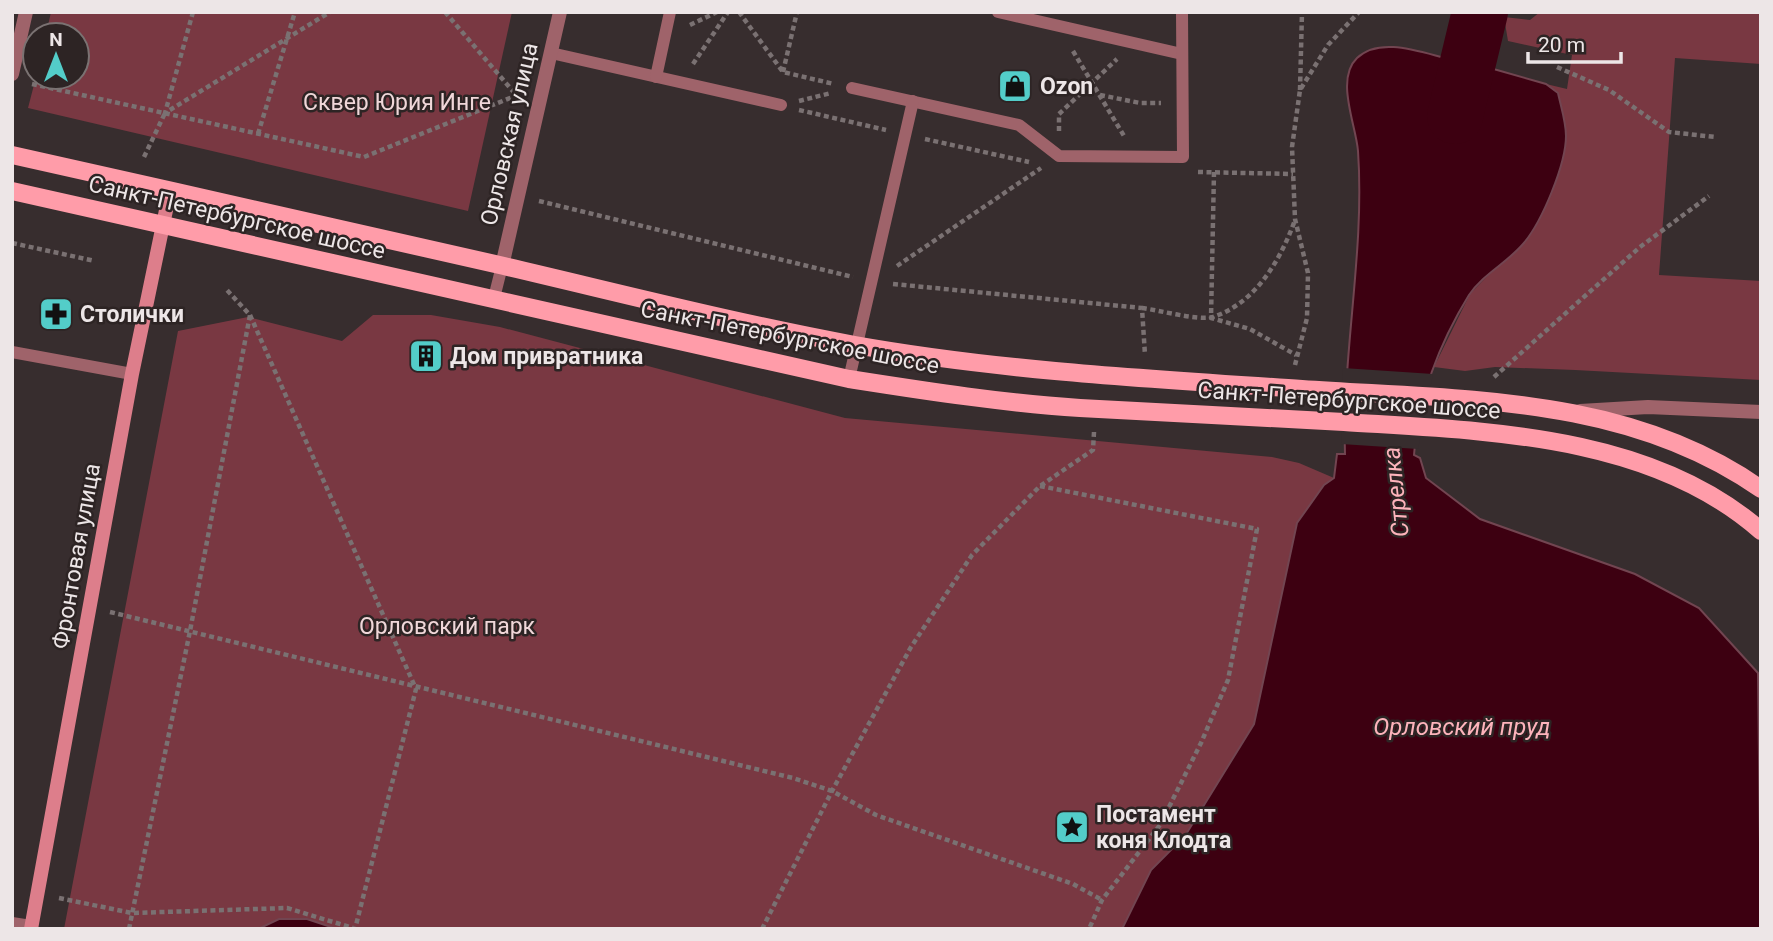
<svg xmlns="http://www.w3.org/2000/svg" width="1773" height="941" viewBox="0 0 1773 941" font-family="Roboto,sans-serif">
<rect width="100%" height="100%" fill="#372d2e"/>
<g fill="#793842">
<polygon points="51,12 512,12 468,211 28,108 36,77 77,77 77,35 46,35"/>
<polygon points="1540,12 1761,12 1761,64 1675,58 1659,275 1761,281 1761,380 1575,370 1495,367 1465,371 1434,367 1470,294 1500,263 1523,244 1566,137 1558,94 1546,84 1567,89 1572,55 1508,41 1504,17 1530,20"/>
<polygon points="373,315 431,315 500,327 845,418 1272,457 1299,463 1334,478 1324,485 1297,523 1254,724 1185,836 1151,870 1122,929 64,929 178,331 248,317 342,341"/>
</g>
<g fill="#3d0011" stroke="#724551" stroke-width="2">
<polygon points="1467,12 1499,12 1491,34 1464,28"/>
<path d="M 1458,38 L 1486,44 L 1483,66 L 1546,84 L 1558,93 C 1561,107 1566,122 1566,136 C 1566,164 1542,222 1523,244 C 1507,263 1483,274 1469,295 C 1440,342 1417,400 1414,455 L 1420,458 L 1426,478 L 1480,519 L 1635,574 L 1699,608 L 1758,673 L 1761,929 L 1122,929 L 1151,870 L 1185,836 L 1254,724 L 1297,523 L 1324,485 L 1334,478 L 1337,454 L 1345,454 C 1342,352 1365,252 1358,151 C 1356,125 1335,79 1357,58 C 1381,35 1425,54 1453,60 Z"/>
<polygon points="279,919 307,919 337,929 258,929"/>
</g>
<polygon fill="#372d2e" points="1343,368 1433,374 1418,449 1341,444"/>
<g fill="none" stroke-linecap="round" stroke-linejoin="round">
<polyline stroke="#3d0011" stroke-width="56" points="1455,116 1480,12"/>
<g stroke="#7a7172" stroke-width="4.5" stroke-dasharray="5 3.5" stroke-linecap="butt">
<polyline points="193,12 165,113 330,12"/>
<polyline points="445,12 517,96"/>
<polyline points="739,12 783,72 834,84"/>
<polyline points="690,25 717,12"/>
<polyline points="1073,51 1124,136"/>
<polyline points="693,64 728,12"/>
<polyline points="1557,67 1609,90 1669,132 1715,137"/>
<polyline points="783,72 797,12"/>
<polyline points="32,84 364,157 515,96"/>
<polyline points="1300,90 1302,12"/>
<polyline points="1100,95 1140,103 1161,103"/>
<polyline points="799,101 831,93"/>
<polyline points="799,110 886,130"/>
<polyline points="1059,131 1059,114 1117,59"/>
<polyline points="258,134 295,12"/>
<polyline points="925,139 1029,162"/>
<polyline points="144,157 165,113"/>
<polyline points="1198,172 1293,174"/>
<polyline points="1214,172 1211,318 1250,329 1296,355"/>
<polyline points="539,201 853,277"/>
<polyline points="12,243 95,261"/>
<polyline points="897,266 1041,168"/>
<polyline points="893,284 1142,308 1145,355"/>
<path d="M 1142,308 C 1158,310 1199,321 1213,317 C 1256,303 1281,259 1295,220"/>
<polyline points="250,315 416,689 355,929"/>
<polyline points="1295,365 1307,318 1308,273 1295,219 1292,147 1300,90 1328,45 1359,12"/>
<polyline points="1494,377 1640,247 1709,196"/>
<polyline points="1040,486 1257,529 1228,680 1201,743 1160,825 1102,900 1089,929"/>
<polyline points="110,612 793,778 832,791 876,815 1073,884 1102,900"/>
<polyline points="59,898 132,913 287,908 353,928"/>
<polyline points="129,929 190,631 250,315 226,289"/>
<polyline points="762,929 832,791 911,647 972,555 1040,486 1093,450 1094,432"/>
</g>
<g stroke="#9f636a" stroke-width="12">
<polyline points="998,12 1182,54"/>
<polyline points="551,53 781,105"/>
<polyline points="656,77 670,12"/>
<polyline points="852,88 1019,125 1059,156 1183,157 1182,12"/>
<polyline points="494,298 502,266"/>
<polyline points="12,352 132,374"/>
<polyline points="849,379 913,101"/>
<polyline points="12,923 31,926"/>
</g>
<g stroke="#9f636a" stroke-width="14">
<polyline points="12,74 26,12"/>
<polyline points="502,266 560,12"/>
<polyline points="1580,411 1648,407 1761,412"/>
</g>
<polyline stroke="#dd7e8b" stroke-width="14" points="31,929 132,374 170,191"/>
<g stroke="#ff9ca9" stroke-width="18">
<path d="M 12,155 C 176,192 340,228 504,266 C 620,293 736,323 855,345 C 1002,371 1152,379 1302,389 C 1459,400 1626,394 1761,489"/>
<path d="M 12,191 L 849,379 C 926,391 1002,403 1080,408 C 1168,413 1256,417 1344,422 C 1483,431 1650,433 1761,531"/>
</g>
</g>
<defs>
<g id="shop-square" transform="scale(1.75)"><rect x="-9" y="-9" width="18" height="18" rx="4" fill="#53cdc9" stroke="#2d2424"/><path d="M-5-2.5h2.3a2.7 3.5 0 0 1 5.4 0H5L5.5 6h-11ZM-1.5-2.5h3a1.5 2.3 0 0 0-3 0Z" fill="#111"/></g>
<g id="pharmacy-square" transform="scale(1.75)"><rect x="-9" y="-9" width="18" height="18" rx="4" fill="#53cdc9" stroke="#2d2424"/><path d="M-2-6h4v4h4v4h-4v4h-4v-4h-4v-4h4Z" fill="#111"/></g>
<g id="building-square" transform="scale(1.75)"><rect x="-9" y="-9" width="18" height="18" rx="4" fill="#53cdc9" stroke="#2d2424"/><path d="M-4-6H4V6H1V3H-1V6H-4ZM-2.5-4.3h1.7v1.8h-1.7ZM.8-4.3h1.7v1.8H.8ZM-2.5-1h1.7V.8h-1.7ZM.8-1h1.7V.8H.8Z" fill="#111"/></g>
<g id="sight-square" transform="scale(1.75)"><rect x="-9" y="-9" width="18" height="18" rx="4" fill="#53cdc9" stroke="#2d2424"/><path d="M0-6L1.8-2.2L6-1.7L2.9 1.2L3.7 5.4L0 3.3L-3.7 5.4L-2.9 1.2L-6-1.7L-1.8-2.2Z" fill="#111"/></g>
</defs>
<g fill-rule="evenodd">
<use href="#shop-square" x="1015" y="86"/>
<use href="#pharmacy-square" x="56" y="314"/>
<use href="#building-square" x="426" y="356"/>
<use href="#sight-square" x="1072" y="827"/>
</g>
<g text-anchor="middle" stroke-width="5" stroke-linejoin="round" paint-order="stroke">
<g font-size="23" font-weight="bold" fill="#ede6e7" stroke="#2d2424" text-anchor="start">
<text x="1040" y="94">Ozon</text>
<text x="80" y="322">Столички</text>
<text x="450" y="364">Дом привратника</text>
<text x="1096" y="822">Постамент<tspan x="1096" dy="26">коня Клодта</tspan></text>
</g>
<g font-size="23" fill="#f0d7d9" stroke="#2d2424">
<text x="397" y="110">Сквер Юрия Инге</text>
<text x="447" y="634">Орловский парк</text>
</g>
<g font-size="23" fill="#ede6e7" stroke="#2d2424">
<text transform="translate(509 134) rotate(-77)" y="8">Орловская улица</text>
<text transform="translate(237 217) rotate(13)" y="8">Санкт-Петербургское шоссе</text>
<text transform="translate(790 337) rotate(11)" y="8">Санкт-Петербургское шоссе</text>
<text transform="translate(1349 400) rotate(4)" y="8">Санкт-Петербургское шоссе</text>
<text transform="translate(76 556) rotate(-80)" y="8">Фронтовая улица</text>
</g>
<g font-size="24" font-style="italic" fill="#fdb3bb" stroke="#2d2424">
<text transform="translate(1396 492) rotate(-96)" y="8">Стрелка</text>
<text x="1462" y="735">Орловский пруд</text>
</g>
</g>
<rect width="1773" height="941" fill="none" stroke="#ede6e7" stroke-width="28"/>
<g transform="translate(56 56)"><circle r="33" fill="#2d2424" stroke="#7a7272" stroke-width="2"/>
<path d="M0-5L12 26L0 18L-12 26Z" fill="#53cdc9"/>
<text y="-10" font-size="19" font-weight="bold" text-anchor="middle" fill="#ede6e7">N</text>
</g>
<path d="M1528 52v10h93v-10" fill="none" stroke="#ede6e7" stroke-width="3.5"/>
<text x="1538" y="52" font-size="21" fill="#ede6e7" stroke="#2d2424" stroke-width="5" paint-order="stroke">20 m</text>
</svg>
